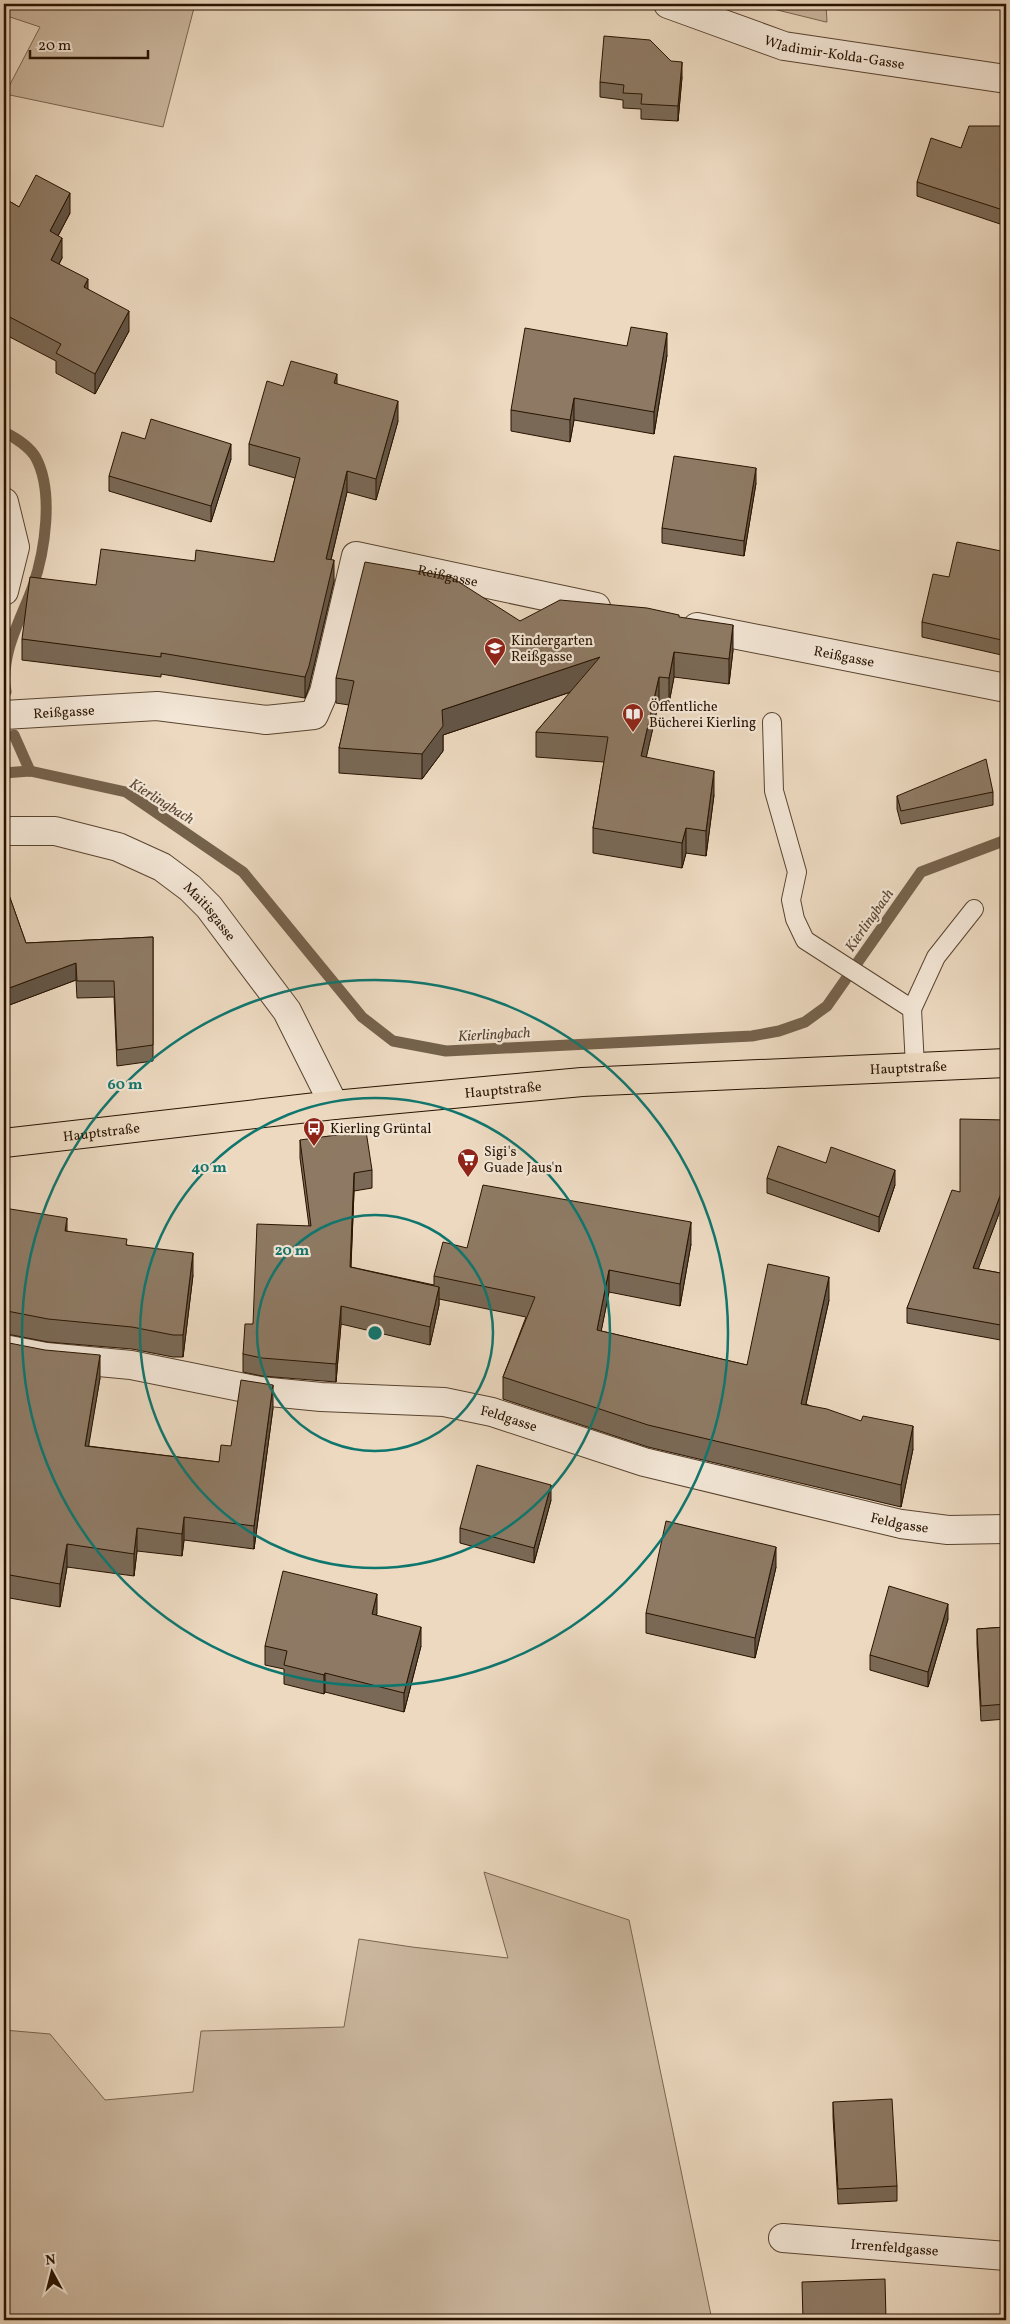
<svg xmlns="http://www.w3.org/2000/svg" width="1010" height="2324" viewBox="0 0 1010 2324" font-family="Vollkorn,serif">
<rect width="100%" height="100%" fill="#ecd9c0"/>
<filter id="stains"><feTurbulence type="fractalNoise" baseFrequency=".004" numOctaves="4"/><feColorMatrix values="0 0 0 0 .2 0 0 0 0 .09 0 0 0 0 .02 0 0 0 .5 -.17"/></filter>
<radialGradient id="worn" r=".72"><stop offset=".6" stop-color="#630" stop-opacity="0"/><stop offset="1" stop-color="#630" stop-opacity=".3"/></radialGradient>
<g fill="#cbb79f" stroke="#7a6550">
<polygon points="4,4 195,4 163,127 5,94 40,27 4,15"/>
<polygon points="753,4 826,4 827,22 826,22"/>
<polygon points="484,1872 629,1920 712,2320 4,2320 4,2030 50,2034 105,2100 193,2092 201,2031 344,2027 359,1939 412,1947 508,1958"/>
</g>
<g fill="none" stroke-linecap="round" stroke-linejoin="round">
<g stroke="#75624c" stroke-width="11">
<path d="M 4,432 C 14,437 30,447 36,458 C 54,492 45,551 33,586 C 20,622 0,653 6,692"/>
<polyline points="14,735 30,771"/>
<polyline points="4,773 30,771 126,792 243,872 362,1017 393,1041 446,1051 752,1036 779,1031 805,1022 827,1006 921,872 1006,840"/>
</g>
<g stroke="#594430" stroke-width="20">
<g id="lane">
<polyline points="772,722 774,791 797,872 791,900 795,919 805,940 912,1009 915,1066"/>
<polyline points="912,1009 936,957 974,909"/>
</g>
</g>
<g stroke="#594430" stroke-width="30">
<g id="street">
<path id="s1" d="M 668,4 L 784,46 L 1006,79"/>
<polyline points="4,502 15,547 4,591"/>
<path id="s2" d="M 697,627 L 1006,688"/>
<path id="s3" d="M 4,715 L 157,706 L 266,720 L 314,715 L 324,692 L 356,556 L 596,607"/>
<path id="s4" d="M 4,831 L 55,831 L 118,847 L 162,867 L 190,888 L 209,907 L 287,1011 L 334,1105"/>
<path id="s5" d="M 4,1349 L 46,1357 L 131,1365 L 260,1391 L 321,1397 L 444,1402 L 492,1412 L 644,1462 L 901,1524 L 948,1530 L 1006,1529"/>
<path id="s6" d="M 783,2238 L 1006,2256"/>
</g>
</g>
<g stroke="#281300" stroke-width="30">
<g id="primary">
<path id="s7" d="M 4,1143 L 334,1105 L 582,1082 L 1006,1063"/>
</g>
</g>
<use href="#lane" stroke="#f3e6d6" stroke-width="18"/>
<use href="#street" stroke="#f3e6d6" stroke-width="28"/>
<use href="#primary" stroke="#ecd9c0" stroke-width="28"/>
</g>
<g fill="#7a6956" stroke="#281300">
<polygon points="1002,4 1006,4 1006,47 1002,17"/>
<polygon points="682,77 678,121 641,119 641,109 623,108 623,100 600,97 600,82"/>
<polygon points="1006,126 1006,226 917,196 917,182 961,148"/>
<polygon points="4,198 19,207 70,213 58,236 62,258 59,264 88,289 129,331 95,394 56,373 56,361 4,334"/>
<polygon points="627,346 667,355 654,434 574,420 570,442 511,431 511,410"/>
<polygon points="337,384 398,421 376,500 347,492 331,560 334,581 309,687 305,698 161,674 161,677 22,660 22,639 96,585 195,561 274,562 295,478 249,465 249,444 283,386"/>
<polygon points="145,439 231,459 211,522 109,491 109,476"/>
<polygon points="756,483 744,556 662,543 662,528"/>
<polygon points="1006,552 1006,656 922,637 922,622 949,577"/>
<polygon points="520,621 733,650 729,684 674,677 669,703 659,701 646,757 714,795 706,856 686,853 682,868 593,853 593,828 604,762 536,757 536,732 571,692 443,735 443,751 422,779 339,773 339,748 349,705 336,703 336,678"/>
<polygon points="993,792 993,805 901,824 897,809 897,796"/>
<polygon points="4,881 26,943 153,937 153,1061 117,1066 114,997 77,998 76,980 4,1007"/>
<polygon points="300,1140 372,1170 372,1188 354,1191 351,1267 434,1285 434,1276 467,1248 691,1244 680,1306 609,1292 601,1331 747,1365 829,1300 806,1404 913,1449 901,1507 648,1447 503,1399 503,1377 526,1317 439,1299 439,1305 430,1345 341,1324 336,1382 262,1376 243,1372 243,1354 253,1324 309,1226 300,1158"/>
<polygon points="826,1163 895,1185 879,1232 767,1193 767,1178"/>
<polygon points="960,1192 1006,1195 978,1269 1006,1274 1006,1341 907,1323 907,1308"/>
<polygon points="4,1208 67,1231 127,1245 193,1275 183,1357 173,1357 132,1349 48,1342 7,1334 4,1334"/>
<polygon points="4,1342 100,1378 88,1446 219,1462 231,1446 273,1408 254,1549 184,1540 182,1556 137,1551 134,1576 67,1567 60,1607 4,1597"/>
<polygon points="551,1500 534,1563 460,1543 460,1528"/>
<polygon points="776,1567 755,1658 646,1633 646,1613"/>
<polygon points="377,1613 376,1615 421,1646 404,1712 325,1692 324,1694 284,1684 284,1669 265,1665 265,1646"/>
<polygon points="948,1619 928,1687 870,1670 870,1655"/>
<polygon points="1006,1627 1006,1719 981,1721 977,1644 977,1629"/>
<polygon points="833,2102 897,2186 897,2201 838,2204 833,2117"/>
</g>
<g fill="#635546" stroke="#281300">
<polygon points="682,62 682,77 678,121 678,106"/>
<polygon points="70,193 70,213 50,251 50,231"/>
<polygon points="62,238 62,258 51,279 51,260"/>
<polygon points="88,279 88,299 84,287"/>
<polygon points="129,311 129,331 95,394 95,374"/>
<polygon points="667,333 667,355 654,434 654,412"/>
<polygon points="337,374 337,395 334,383"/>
<polygon points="574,398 574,420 570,442 570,420"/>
<polygon points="398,401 398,421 376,500 376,479"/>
<polygon points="231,444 231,459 211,522 211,506"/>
<polygon points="756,468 756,483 744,556 744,541"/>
<polygon points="347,471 347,492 326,580 326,559"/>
<polygon points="334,560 334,581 309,687 305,698 305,677"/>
<polygon points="1006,574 1006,589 1003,604 1003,589"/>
<polygon points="733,625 733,650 729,684 729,659"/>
<polygon points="674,652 674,677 669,703 669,678"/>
<polygon points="600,657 600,682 443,735 443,751 422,779 422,754 442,710"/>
<polygon points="659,677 659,701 641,781 641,756"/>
<polygon points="714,771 714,795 706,856 706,831"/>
<polygon points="686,828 686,853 682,868 682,843"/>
<polygon points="76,963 76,980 4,1007 4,990"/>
<polygon points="895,1170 895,1185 879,1232 879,1217"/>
<polygon points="354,1173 354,1191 350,1285 350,1267"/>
<polygon points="1006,1180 1006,1195 973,1283 973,1268"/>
<polygon points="67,1218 67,1241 65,1231"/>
<polygon points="691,1222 691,1244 680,1306 680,1284"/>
<polygon points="193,1253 193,1275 183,1357 183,1335"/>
<polygon points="609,1270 609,1292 597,1352 597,1330"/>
<polygon points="829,1277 829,1300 801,1426 801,1404"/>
<polygon points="439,1287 439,1305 430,1345 430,1327"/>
<polygon points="341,1306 341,1324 336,1382 336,1364"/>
<polygon points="100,1355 100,1378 85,1468 85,1446"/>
<polygon points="273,1385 273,1408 254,1549 254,1526"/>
<polygon points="913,1426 913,1449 901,1507 901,1485"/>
<polygon points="551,1485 551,1500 534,1563 534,1548"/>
<polygon points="184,1517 184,1540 182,1556 182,1534"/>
<polygon points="137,1528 137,1551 134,1576 134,1554"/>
<polygon points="67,1544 67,1567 60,1607 60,1584"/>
<polygon points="776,1547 776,1567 755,1658 755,1638"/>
<polygon points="377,1594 377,1613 372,1633 372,1614"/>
<polygon points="948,1604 948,1619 928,1687 928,1672"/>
<polygon points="421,1627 421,1646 404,1712 404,1693"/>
<polygon points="325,1673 325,1692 324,1694 324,1675"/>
</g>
<g fill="#8e7a64" stroke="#281300">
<polygon points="1002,4 1006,4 1006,32"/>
<polygon points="604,36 650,40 671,61 682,62 678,106 641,104 642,94 623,93 624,85 600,82"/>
<polygon points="969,126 1006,126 1006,211 917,182 931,138 961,148"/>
<polygon points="36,175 70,193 50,231 62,238 51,260 88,279 84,287 129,311 95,374 56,353 61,344 4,314 4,198 19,207"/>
<polygon points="631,327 667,333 654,412 574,398 570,420 511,410 525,328 627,346"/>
<polygon points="291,361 337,374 334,383 398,401 376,479 347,471 326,559 334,560 309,666 305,677 161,653 161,657 22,639 30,577 96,585 101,549 195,561 196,550 274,562 300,458 249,444 267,381 283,386"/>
<polygon points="151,419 231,444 211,506 109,476 122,432 145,439"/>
<polygon points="674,456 756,468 744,541 662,528"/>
<polygon points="957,542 1006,552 1006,574 1003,589 1006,590 1006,641 922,622 933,574 949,577"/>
<polygon points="365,562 451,577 520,621 560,600 647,608 679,615 679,617 733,625 729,659 674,652 669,678 659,677 641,756 714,771 706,831 686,828 682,843 593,828 608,737 536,732 600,657 442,710 443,726 422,754 339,748 354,681 336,678"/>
<polygon points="986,759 993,792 901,811 897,796"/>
<polygon points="4,881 26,943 153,937 153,1045 117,1050 114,981 77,981 76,963 4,990"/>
<polygon points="960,1119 1006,1120 1006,1180 973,1268 1006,1274 1006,1326 907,1308 952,1190 960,1192"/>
<polygon points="366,1131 372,1170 354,1173 350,1267 439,1287 430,1327 341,1306 336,1364 262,1358 243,1354 245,1324 253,1324 257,1224 311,1226 300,1140"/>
<polygon points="778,1146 826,1163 831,1147 895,1170 879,1217 767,1178"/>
<polygon points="483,1185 691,1222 680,1284 609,1270 597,1330 747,1365 768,1264 829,1277 801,1404 827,1409 861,1421 863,1416 913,1426 901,1485 648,1425 503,1377 535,1297 434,1276 443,1242 467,1248"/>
<polygon points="4,1208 67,1218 65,1231 127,1239 126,1245 193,1253 183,1335 173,1335 132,1327 48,1319 7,1311 4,1311"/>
<polygon points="4,1342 45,1350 100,1355 85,1446 219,1462 221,1445 231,1446 241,1380 273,1385 254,1526 184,1517 182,1534 137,1528 134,1554 67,1544 60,1584 4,1574"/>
<polygon points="477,1465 551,1485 534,1548 460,1528"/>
<polygon points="666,1521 776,1547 755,1638 646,1613"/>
<polygon points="283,1571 377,1594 372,1614 421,1627 404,1693 325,1673 324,1675 284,1665 287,1651 265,1646"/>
<polygon points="889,1586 948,1604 928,1672 870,1655"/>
<polygon points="1006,1627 1006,1704 981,1706 977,1629"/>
<polygon points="892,2099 897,2186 838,2189 833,2102"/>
<polygon points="885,2279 886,2320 803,2320 802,2282"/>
</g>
<g fill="none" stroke="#0f766e" stroke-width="2.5">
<circle cx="375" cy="1333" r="118"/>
<circle cx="375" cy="1333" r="235"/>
<circle cx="375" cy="1333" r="353"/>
</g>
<defs>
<g id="school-pin" transform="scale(1.125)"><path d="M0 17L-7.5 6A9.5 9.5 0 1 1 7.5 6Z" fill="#8f2418" stroke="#f3e6d6"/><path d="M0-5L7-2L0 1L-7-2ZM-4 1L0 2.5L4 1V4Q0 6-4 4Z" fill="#fff"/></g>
<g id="library-pin" transform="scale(1.125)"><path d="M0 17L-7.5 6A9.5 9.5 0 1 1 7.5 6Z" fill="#8f2418" stroke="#f3e6d6"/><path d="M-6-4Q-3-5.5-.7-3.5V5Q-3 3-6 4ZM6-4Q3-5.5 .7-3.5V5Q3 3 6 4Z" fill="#fff"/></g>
<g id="bus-pin" transform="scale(1.125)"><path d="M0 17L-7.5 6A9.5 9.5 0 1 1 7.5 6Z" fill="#8f2418" stroke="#f3e6d6"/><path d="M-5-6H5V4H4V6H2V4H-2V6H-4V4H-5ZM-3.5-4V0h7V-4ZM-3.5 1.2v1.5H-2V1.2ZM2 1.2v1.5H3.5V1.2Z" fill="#fff"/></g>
<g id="supermarket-pin" transform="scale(1.125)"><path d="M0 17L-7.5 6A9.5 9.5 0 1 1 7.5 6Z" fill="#8f2418" stroke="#f3e6d6"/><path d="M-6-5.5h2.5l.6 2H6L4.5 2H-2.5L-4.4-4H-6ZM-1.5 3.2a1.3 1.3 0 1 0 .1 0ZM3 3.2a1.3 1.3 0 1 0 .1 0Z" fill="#fff"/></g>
</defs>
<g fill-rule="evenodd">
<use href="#school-pin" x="495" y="648"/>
<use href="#library-pin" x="633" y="714"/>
<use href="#bus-pin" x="314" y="1128"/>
<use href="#supermarket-pin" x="468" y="1159"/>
</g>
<g text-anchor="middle" stroke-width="4.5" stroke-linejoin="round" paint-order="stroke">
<g font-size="14" fill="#281300" stroke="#f3e6d6">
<text dy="5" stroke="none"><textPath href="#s1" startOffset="174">Wladimir-Kolda-Gasse</textPath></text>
<text dy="5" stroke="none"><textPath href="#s3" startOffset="570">Reißgasse</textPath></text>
<text dy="5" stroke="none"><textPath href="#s2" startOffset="150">Reißgasse</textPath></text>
<text dy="5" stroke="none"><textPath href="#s3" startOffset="60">Reißgasse</textPath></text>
<text dy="5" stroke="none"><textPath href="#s4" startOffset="230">Maitisgasse</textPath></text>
<text dy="5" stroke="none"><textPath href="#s7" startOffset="908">Hauptstraße</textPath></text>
<text dy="5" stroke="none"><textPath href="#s7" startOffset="502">Hauptstraße</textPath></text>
<text dy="5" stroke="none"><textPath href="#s7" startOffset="98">Hauptstraße</textPath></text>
<text dy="5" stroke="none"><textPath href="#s5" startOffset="511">Feldgasse</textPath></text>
<text dy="5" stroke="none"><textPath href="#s5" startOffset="916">Feldgasse</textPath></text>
<text dy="5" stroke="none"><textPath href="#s6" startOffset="112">Irrenfeldgasse</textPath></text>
</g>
<g font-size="14" fill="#281300" stroke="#f3e6d6" text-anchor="start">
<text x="511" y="645">Kindergarten<tspan x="511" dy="16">Reißgasse</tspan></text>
<text x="649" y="711">Öffentliche<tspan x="649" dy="16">Bücherei Kierling</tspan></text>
<text x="330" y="1133">Kierling Grüntal</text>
<text x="484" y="1156">Sigi's<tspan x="484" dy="16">Guade Jaus'n</tspan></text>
</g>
<g font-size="15" font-style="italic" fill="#5c4733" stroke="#f3e6d6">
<text transform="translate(162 801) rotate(32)" y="5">Kierlingbach</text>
<text transform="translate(869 920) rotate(-55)" y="5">Kierlingbach</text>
<text transform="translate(494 1034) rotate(-3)" y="5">Kierlingbach</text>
</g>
</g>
<circle cx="375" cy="1333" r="8" fill="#0f766e" stroke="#f3e6d6" stroke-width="2.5"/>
<g font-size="15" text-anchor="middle" font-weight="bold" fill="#0f766e" stroke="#f3e6d6" stroke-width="4.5" stroke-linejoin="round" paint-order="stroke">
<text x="125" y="1089">60 m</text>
<text x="209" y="1172">40 m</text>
<text x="292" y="1255">20 m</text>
</g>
<rect width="1010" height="2324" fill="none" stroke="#ecd9c0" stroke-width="20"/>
<rect x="5" y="5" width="1000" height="2314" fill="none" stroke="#281300" stroke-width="2.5"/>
<rect x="10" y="10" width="990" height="2304" fill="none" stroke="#281300"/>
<g transform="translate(52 2272) rotate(353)" stroke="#f3e6d6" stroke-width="4" paint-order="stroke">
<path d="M0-4L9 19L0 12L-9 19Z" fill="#281300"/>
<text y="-8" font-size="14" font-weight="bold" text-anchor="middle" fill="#281300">N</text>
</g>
<path d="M30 50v8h118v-8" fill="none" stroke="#281300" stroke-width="2.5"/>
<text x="38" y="50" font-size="15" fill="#281300" stroke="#f3e6d6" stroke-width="4" paint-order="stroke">20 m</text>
<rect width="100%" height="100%" filter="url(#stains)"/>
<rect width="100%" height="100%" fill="url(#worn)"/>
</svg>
